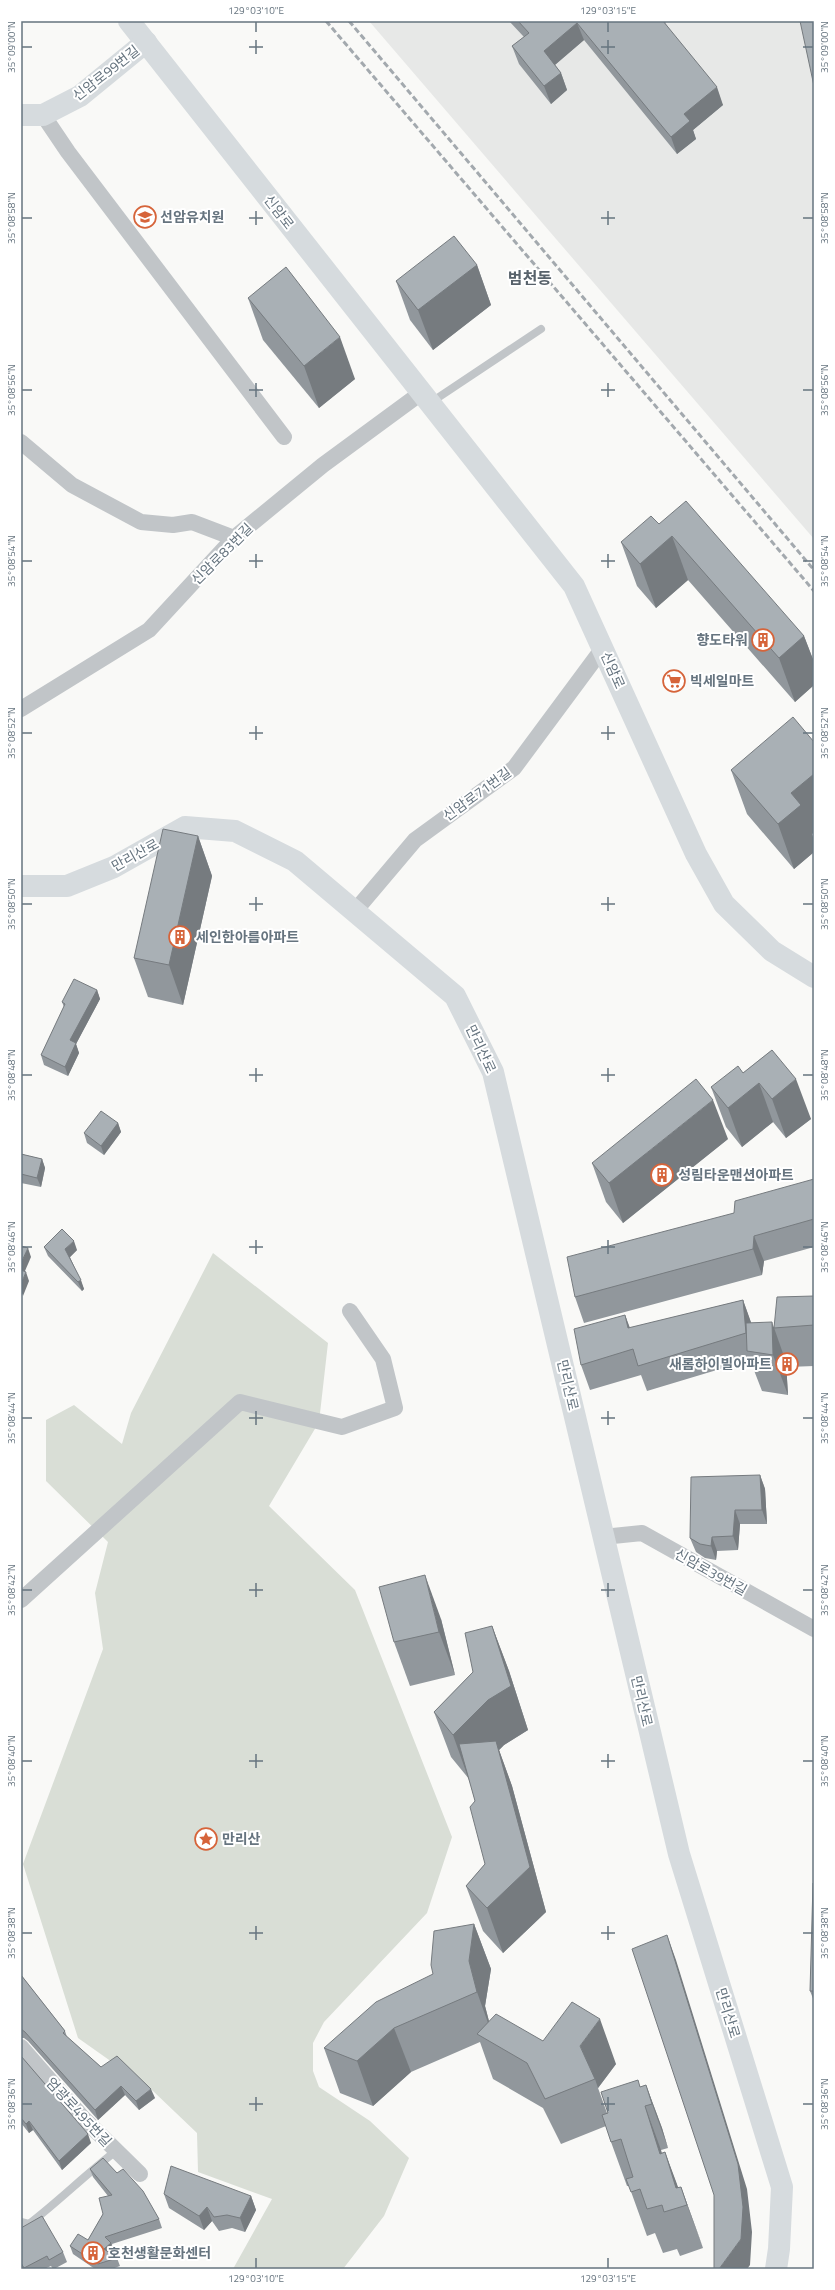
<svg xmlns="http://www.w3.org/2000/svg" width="835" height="2290" viewBox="0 0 835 2290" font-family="'Titillium Web','Noto Sans KR',sans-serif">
<rect width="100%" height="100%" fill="#f9f9f7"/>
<polygon fill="#e7e8e7" points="369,21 814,21 814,539 532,211"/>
<polygon fill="#d9ded6" points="213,1253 328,1343 319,1422 269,1506 355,1590 452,1837 427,1913 324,2022 313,2043 313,2071 319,2087 370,2121 409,2158 384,2216 343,2269 233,2269 272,2199 198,2172 197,2133 153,2091 78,2038 23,1864 103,1649 95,1593 108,1542 46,1481 46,1420 74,1405 122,1444 131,1413"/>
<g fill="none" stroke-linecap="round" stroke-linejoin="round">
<g stroke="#c1c5c8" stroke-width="8">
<polyline points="430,403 541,329"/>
<path d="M 21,2222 L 29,2224 C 59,2201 86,2174 116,2151"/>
</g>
<g stroke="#c1c5c8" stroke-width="16">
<polyline points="43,115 68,152 284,437"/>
<polyline points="21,442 72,485 141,522 173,525 192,522 234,538"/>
<polyline points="21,709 149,630 234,538 323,465 421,393"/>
<polyline points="355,911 415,840 514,768 603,648"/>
<polyline points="603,1537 642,1533 814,1629"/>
<polyline points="21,1600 240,1402 342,1427 395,1408 383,1359 350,1311"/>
<polyline points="21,2047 83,2118 140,2174"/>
</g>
<g stroke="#d6dbde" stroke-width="22">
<polyline points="129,21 574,586 696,854 724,904 772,951 814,977"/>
<polyline points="21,115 43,115 80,96 146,42"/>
<polyline points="21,886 67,886 114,867 185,827 235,831 295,861 455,996 493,1072 679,1854 782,2187 779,2249 776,2269"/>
</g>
<g stroke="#a3a9ae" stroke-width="3" stroke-dasharray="6 3" stroke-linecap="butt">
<polyline points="326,21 814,591"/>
<polyline points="349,21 814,570"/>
</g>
</g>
<g fill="#91979c">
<polygon points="509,21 668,21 665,23 723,105 693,130 696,139 677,154 584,40 555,65 561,73 567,90 551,104 519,64 512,46 524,37"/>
<polygon points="477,265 491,305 433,350 410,320 396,281"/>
<polygon points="248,298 355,379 319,408 263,340"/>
<polygon points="659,524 804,636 814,662 814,685 795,702 688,580 656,608 637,586 621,542"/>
<polygon points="814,742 814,832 812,834 814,841 814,852 794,869 747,814 731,770"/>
<polygon points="198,836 212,876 183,1005 148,997 134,958"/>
<polygon points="97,990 100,999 76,1044 79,1053 68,1076 44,1065 41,1055 64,1007 62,1002"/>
<polygon points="772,1050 811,1119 786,1138 773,1122 742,1147 726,1127 711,1087 743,1073"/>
<polygon points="118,1123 121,1132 104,1155 87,1143 84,1133"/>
<polygon points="728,1139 623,1223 606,1202 592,1163"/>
<polygon points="21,1154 42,1159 45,1168 41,1187 21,1183"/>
<polygon points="814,1179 814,1247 764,1261 762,1275 584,1323 575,1297 734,1213"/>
<polygon points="44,1247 77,1250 70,1257 84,1289 82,1291 48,1256"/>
<polygon points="814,1296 814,1366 788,1367 786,1362 788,1395 762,1391 750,1360 647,1391 641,1375 590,1390 581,1365 625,1315 630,1328 743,1300 751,1323 774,1327"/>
<polygon points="760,1475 765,1489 767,1524 740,1524 738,1550 717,1551 716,1560 705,1558 696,1552 690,1538"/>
<polygon points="441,1619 455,1675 410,1686 394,1642"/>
<polygon points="492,1626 509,1671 528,1730 504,1745 499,1750 512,1786 546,1912 503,1953 483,1931 466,1886 485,1864 475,1801 469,1779 451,1757 434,1712 473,1672"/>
<polygon points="814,1883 814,2001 810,1991"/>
<polygon points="474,1924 491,1969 485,2006 489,2021 543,2041 616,2064 598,2088 607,2113 640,2087 646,2085 662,2128 668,2148 661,2150 661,2153 665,2152 678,2188 681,2187 703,2248 680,2256 677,2249 663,2253 655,2233 647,2236 629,2186 627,2186 611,2142 606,2126 561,2144 543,2108 493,2079 480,2042 411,2072 373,2106 340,2093 324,2048 433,1974"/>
<polygon points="21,1975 65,2031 67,2037 101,2067 155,2098 139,2110 125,2095 98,2120 28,2041 24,2038 21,2038"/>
<polygon points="21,2056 91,2143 62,2170 33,2130 29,2133 21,2123"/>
<polygon points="90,2169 159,2219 162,2228 112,2244 114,2252 111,2254 117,2258 120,2266 112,2269 95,2269 73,2254 70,2246 88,2240 103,2214 108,2196 93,2177"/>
<polygon points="164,2194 251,2196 256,2210 245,2232 232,2228 219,2231 212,2221 204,2230 169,2208"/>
<polygon points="21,2228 63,2252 67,2262 54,2269 53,2269 51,2266 44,2269 23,2269 21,2266"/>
</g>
<g fill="#767b7f">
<polygon points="577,23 584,40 550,69 544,51"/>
<polygon points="561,73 567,90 551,104 544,86"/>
<polygon points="717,87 723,105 693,130 696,139 677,154 671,137 684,114"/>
<polygon points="477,265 491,305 433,350 418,310"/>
<polygon points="340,337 355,379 319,408 304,366"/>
<polygon points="672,536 688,580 656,608 640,564"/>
<polygon points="804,636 814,662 814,685 795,702 779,658"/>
<polygon points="814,774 814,832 812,834 814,841 814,852 794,869 778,824 791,793"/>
<polygon points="198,836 212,876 183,1005 169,965"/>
<polygon points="97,990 100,999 76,1044 79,1053 68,1076 65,1067 70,1040"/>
<polygon points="796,1079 811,1119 786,1138 772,1099"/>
<polygon points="759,1083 773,1122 742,1147 728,1108"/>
<polygon points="713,1100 728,1139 623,1223 609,1183"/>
<polygon points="118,1123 121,1132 104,1155 101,1146"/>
<polygon points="42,1159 45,1168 41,1187 37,1178"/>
<polygon points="754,1236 764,1261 762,1275 753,1249"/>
<polygon points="74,1241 77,1250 69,1258 65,1249"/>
<polygon points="28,1248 31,1257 22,1278 21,1275 21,1263"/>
<polygon points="26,1272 29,1281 23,1296 21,1290 21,1284"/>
<polygon points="81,1280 84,1289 82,1291 78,1282"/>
<polygon points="743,1300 752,1325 753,1352 746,1333"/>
<polygon points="625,1315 634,1340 628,1328"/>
<polygon points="772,1322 786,1362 788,1395 773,1355"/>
<polygon points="760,1475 765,1489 767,1524 762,1510"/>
<polygon points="735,1510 740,1524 738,1550 733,1536"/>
<polygon points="712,1537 717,1551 716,1560 711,1546"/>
<polygon points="425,1575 441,1619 455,1675 439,1632"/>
<polygon points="492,1626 509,1671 528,1730 504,1745 499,1750 512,1786 546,1912 503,1953 487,1908 530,1867 469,1780 453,1735"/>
<polygon points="474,1924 491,1969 485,2006 493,2037 477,1992 469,1961"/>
<polygon points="667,1935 676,1960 747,2189 752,2232 750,2265 747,2269 719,2269 741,2239"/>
<polygon points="600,2019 616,2064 598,2088 595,2079 580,2046"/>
<polygon points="394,2028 411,2072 373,2106 357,2061"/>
<polygon points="646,2085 662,2128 668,2148 652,2104"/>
<polygon points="121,2086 125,2095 98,2120 95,2110"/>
<polygon points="151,2089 155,2098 139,2110 136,2101"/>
<polygon points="645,2106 661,2150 676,2197 660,2154"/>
<polygon points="29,2121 33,2130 29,2133 26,2124"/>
<polygon points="88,2134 91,2143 62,2170 59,2161"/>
<polygon points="665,2152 681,2195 676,2188"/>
<polygon points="681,2187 697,2231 703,2248 687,2205"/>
<polygon points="251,2196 256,2210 245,2232 240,2218"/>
<polygon points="207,2207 212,2221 204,2230 199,2216"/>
<polygon points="111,2243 114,2252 107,2258 104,2249"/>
</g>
<g fill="#a9b0b5" stroke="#767b7f">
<polygon points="518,21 663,21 717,87 684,114 690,121 671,137 577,23 544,51 561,73 544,86 512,46 529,33"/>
<polygon points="800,21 814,21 814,86"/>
<polygon points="454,236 477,265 418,310 396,281"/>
<polygon points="286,267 340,337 304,366 248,298"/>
<polygon points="686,501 804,636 779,658 672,536 640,564 621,542 651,516 659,524"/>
<polygon points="793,717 814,742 814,774 791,793 801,805 778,824 731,770"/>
<polygon points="163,829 198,836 169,965 134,958"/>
<polygon points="74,979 97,990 70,1040 76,1043 65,1067 41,1055 65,1004 62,1002"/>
<polygon points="772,1050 796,1079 772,1099 759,1083 728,1108 711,1087 738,1066 743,1073"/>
<polygon points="696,1079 713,1100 609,1183 592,1163"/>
<polygon points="101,1111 118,1123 101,1146 84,1133"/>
<polygon points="21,1154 42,1159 37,1178 21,1174"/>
<polygon points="814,1179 814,1219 754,1236 753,1249 575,1297 567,1257 734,1213 735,1201"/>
<polygon points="62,1229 74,1241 65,1249 81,1280 78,1282 44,1247"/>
<polygon points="21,1246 28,1248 21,1263"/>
<polygon points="21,1270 26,1272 21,1284"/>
<polygon points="814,1296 814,1325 774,1328 777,1297"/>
<polygon points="743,1300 746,1333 638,1366 633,1349 581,1365 574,1329 625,1315 628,1328"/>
<polygon points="772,1322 773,1355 747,1351 746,1323"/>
<polygon points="760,1475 762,1510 735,1510 733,1536 712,1537 711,1546 700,1544 690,1538 691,1477"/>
<polygon points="425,1575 439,1632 394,1642 379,1587"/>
<polygon points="492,1626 511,1686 488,1700 453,1735 434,1712 473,1672 465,1633"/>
<polygon points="496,1741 530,1867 487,1908 466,1886 485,1864 470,1807 475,1801 459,1744"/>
<polygon points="813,1883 814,1883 814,1991 810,1991"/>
<polygon points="474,1924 469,1961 477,1992 394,2028 357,2061 324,2048 376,2002 433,1974 431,1965 434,1931"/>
<polygon points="667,1935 738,2164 743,2207 741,2239 719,2269 714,2269 714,2195 632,1949"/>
<polygon points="21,1975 65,2031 63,2033 101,2067 117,2056 151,2089 136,2101 121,2086 95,2110 25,2032 21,2029"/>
<polygon points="572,2002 600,2019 580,2046 595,2079 545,2099 527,2063 477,2034 496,2014 543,2041"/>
<polygon points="21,2056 88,2134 59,2161 29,2121 26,2124 21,2118"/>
<polygon points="638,2080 640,2087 646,2085 652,2104 645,2106 660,2154 665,2152 676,2188 681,2187 687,2205 664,2212 662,2205 647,2209 640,2189 631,2192 626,2179 633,2177 621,2139 611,2142 602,2115 608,2113 601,2092"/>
<polygon points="103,2158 117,2173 123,2169 143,2191 159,2219 105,2237 111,2243 104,2249 117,2258 98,2264 70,2246 78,2234 88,2240 103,2214 99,2198 112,2195 90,2169"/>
<polygon points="171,2166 251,2196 240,2218 227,2215 214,2217 207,2207 199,2216 164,2194"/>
<polygon points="42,2216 63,2252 49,2260 47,2256 24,2268 21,2263 21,2228"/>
</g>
<path fill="none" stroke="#66747f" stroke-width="1.5" d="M 256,22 L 256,32M 608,22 L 608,32M 256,40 L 256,54M 608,40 L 608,54M 22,47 L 32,47M 249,47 L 263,47M 601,47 L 615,47M 803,47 L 813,47M 256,211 L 256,225M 608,211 L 608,225M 22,218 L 32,218M 249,218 L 263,218M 601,218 L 615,218M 803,218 L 813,218M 256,383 L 256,397M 608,383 L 608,397M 22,390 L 32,390M 249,390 L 263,390M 601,390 L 615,390M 803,390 L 813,390M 256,554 L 256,568M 608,554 L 608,568M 22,561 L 32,561M 249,561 L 263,561M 601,561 L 615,561M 803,561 L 813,561M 256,726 L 256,740M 608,726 L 608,740M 22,733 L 32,733M 249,733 L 263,733M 601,733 L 615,733M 803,733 L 813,733M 256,897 L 256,911M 608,897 L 608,911M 22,904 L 32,904M 249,904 L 263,904M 601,904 L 615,904M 803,904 L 813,904M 256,1068 L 256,1082M 608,1068 L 608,1082M 22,1075 L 32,1075M 249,1075 L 263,1075M 601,1075 L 615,1075M 803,1075 L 813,1075M 256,1240 L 256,1254M 608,1240 L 608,1254M 22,1247 L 32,1247M 249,1247 L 263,1247M 601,1247 L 615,1247M 803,1247 L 813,1247M 256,1411 L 256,1425M 608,1411 L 608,1425M 22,1418 L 32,1418M 249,1418 L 263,1418M 601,1418 L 615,1418M 803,1418 L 813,1418M 256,1583 L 256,1597M 608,1583 L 608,1597M 22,1590 L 32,1590M 249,1590 L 263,1590M 601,1590 L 615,1590M 803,1590 L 813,1590M 256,1754 L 256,1768M 608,1754 L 608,1768M 22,1761 L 32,1761M 249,1761 L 263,1761M 601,1761 L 615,1761M 803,1761 L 813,1761M 256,1926 L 256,1940M 608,1926 L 608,1940M 22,1933 L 32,1933M 249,1933 L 263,1933M 601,1933 L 615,1933M 803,1933 L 813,1933M 256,2097 L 256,2111M 608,2097 L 608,2111M 22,2104 L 32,2104M 249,2104 L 263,2104M 601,2104 L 615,2104M 803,2104 L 813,2104M 256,2258 L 256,2268M 608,2258 L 608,2268"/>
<defs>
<g id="school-ring" transform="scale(1.15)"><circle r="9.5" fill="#fff" stroke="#d6643a" stroke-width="1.5"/><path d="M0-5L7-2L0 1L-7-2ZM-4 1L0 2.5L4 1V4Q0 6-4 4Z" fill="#d6643a"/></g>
<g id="building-ring" transform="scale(1.15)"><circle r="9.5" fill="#fff" stroke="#d6643a" stroke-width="1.5"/><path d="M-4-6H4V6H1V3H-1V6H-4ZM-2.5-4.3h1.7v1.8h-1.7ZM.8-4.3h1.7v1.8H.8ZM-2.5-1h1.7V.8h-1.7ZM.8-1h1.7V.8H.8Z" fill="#d6643a"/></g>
<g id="supermarket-ring" transform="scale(1.15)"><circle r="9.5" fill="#fff" stroke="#d6643a" stroke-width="1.5"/><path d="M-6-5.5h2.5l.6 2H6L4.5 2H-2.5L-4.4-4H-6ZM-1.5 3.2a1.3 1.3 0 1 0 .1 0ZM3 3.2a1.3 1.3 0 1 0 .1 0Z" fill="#d6643a"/></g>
<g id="sight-ring" transform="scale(1.15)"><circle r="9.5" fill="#fff" stroke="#d6643a" stroke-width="1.5"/><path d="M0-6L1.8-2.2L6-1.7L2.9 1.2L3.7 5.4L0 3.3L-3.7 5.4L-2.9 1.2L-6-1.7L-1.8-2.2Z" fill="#d6643a"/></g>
</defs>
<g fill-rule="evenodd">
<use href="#school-ring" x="145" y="217"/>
<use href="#building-ring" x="763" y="640"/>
<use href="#supermarket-ring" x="674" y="681"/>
<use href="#building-ring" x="180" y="937"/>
<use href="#building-ring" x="662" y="1175"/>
<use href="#building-ring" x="787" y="1364"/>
<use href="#sight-ring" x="206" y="1839"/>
<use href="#building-ring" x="93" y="2253"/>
</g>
<g text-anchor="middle" stroke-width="4" stroke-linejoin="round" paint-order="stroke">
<g font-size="14" fill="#66747f" stroke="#fff">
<text transform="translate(106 73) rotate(-38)" y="5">신암로99번길</text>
<text transform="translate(279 212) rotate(52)" y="5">신암로</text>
<text transform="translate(222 554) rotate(-45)" y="5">신암로83번길</text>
<text transform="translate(613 670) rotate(66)" y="5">신암로</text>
<text transform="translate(477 794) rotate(-36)" y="5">신암로71번길</text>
<text transform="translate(135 855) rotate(-29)" y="5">만리산로</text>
<text transform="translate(481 1049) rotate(65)" y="5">만리산로</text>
<text transform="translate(568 1385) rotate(77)" y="5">만리산로</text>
<text transform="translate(711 1572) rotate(29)" y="5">신암로39번길</text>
<text transform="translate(642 1701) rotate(77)" y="5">만리산로</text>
<text transform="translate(728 2013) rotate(73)" y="5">만리산로</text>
<text transform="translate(79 2112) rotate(47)" y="5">엄광로495번길</text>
</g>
<g font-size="14" font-weight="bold" fill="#66747f" stroke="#fff" text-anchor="start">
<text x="160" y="222">선암유치원</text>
<text x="748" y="645" text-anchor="end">향도타워</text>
<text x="690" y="686">빅세일마트</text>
<text x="196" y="942">세인한아름아파트</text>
<text x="678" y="1180">성림타운맨션아파트</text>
<text x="772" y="1369" text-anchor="end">새롬하이빌아파트</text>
<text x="222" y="1844">만리산</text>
<text x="108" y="2258">호천생활문화센터</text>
</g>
<g font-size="16" font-weight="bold" fill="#58626b" stroke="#fff">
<text x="530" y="284">범천동</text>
</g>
</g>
<rect width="835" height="2290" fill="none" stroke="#ffffff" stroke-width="44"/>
<rect x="22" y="22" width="791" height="2246" fill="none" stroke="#66747f" stroke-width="1.5"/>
<g font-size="10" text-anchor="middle" fill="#66747f">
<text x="256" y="14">129°03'10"E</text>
<text x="608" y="14">129°03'15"E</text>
<text transform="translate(11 47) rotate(-90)" y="4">35°09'00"N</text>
<text transform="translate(824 47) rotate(-90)" y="4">35°09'00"N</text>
<text transform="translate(11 218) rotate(-90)" y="4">35°08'58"N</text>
<text transform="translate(824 218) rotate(-90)" y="4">35°08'58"N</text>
<text transform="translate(11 390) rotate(-90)" y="4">35°08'56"N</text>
<text transform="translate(824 390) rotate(-90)" y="4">35°08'56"N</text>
<text transform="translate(11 561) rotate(-90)" y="4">35°08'54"N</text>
<text transform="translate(824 561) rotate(-90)" y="4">35°08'54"N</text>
<text transform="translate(11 733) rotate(-90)" y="4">35°08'52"N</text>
<text transform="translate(824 733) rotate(-90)" y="4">35°08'52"N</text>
<text transform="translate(11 904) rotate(-90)" y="4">35°08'50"N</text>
<text transform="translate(824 904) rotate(-90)" y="4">35°08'50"N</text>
<text transform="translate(11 1075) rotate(-90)" y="4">35°08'48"N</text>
<text transform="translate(824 1075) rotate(-90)" y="4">35°08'48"N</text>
<text transform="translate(11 1247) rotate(-90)" y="4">35°08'46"N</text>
<text transform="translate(824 1247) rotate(-90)" y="4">35°08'46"N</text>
<text transform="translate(11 1418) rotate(-90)" y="4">35°08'44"N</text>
<text transform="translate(824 1418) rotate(-90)" y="4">35°08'44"N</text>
<text transform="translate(11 1590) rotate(-90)" y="4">35°08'42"N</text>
<text transform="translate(824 1590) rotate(-90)" y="4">35°08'42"N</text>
<text transform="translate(11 1761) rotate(-90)" y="4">35°08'40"N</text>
<text transform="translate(824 1761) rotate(-90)" y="4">35°08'40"N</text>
<text transform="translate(11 1933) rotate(-90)" y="4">35°08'38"N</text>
<text transform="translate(824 1933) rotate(-90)" y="4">35°08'38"N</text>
<text transform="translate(11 2104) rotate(-90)" y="4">35°08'36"N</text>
<text transform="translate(824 2104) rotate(-90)" y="4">35°08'36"N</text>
<text x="256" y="2282">129°03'10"E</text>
<text x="608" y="2282">129°03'15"E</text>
</g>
</svg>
